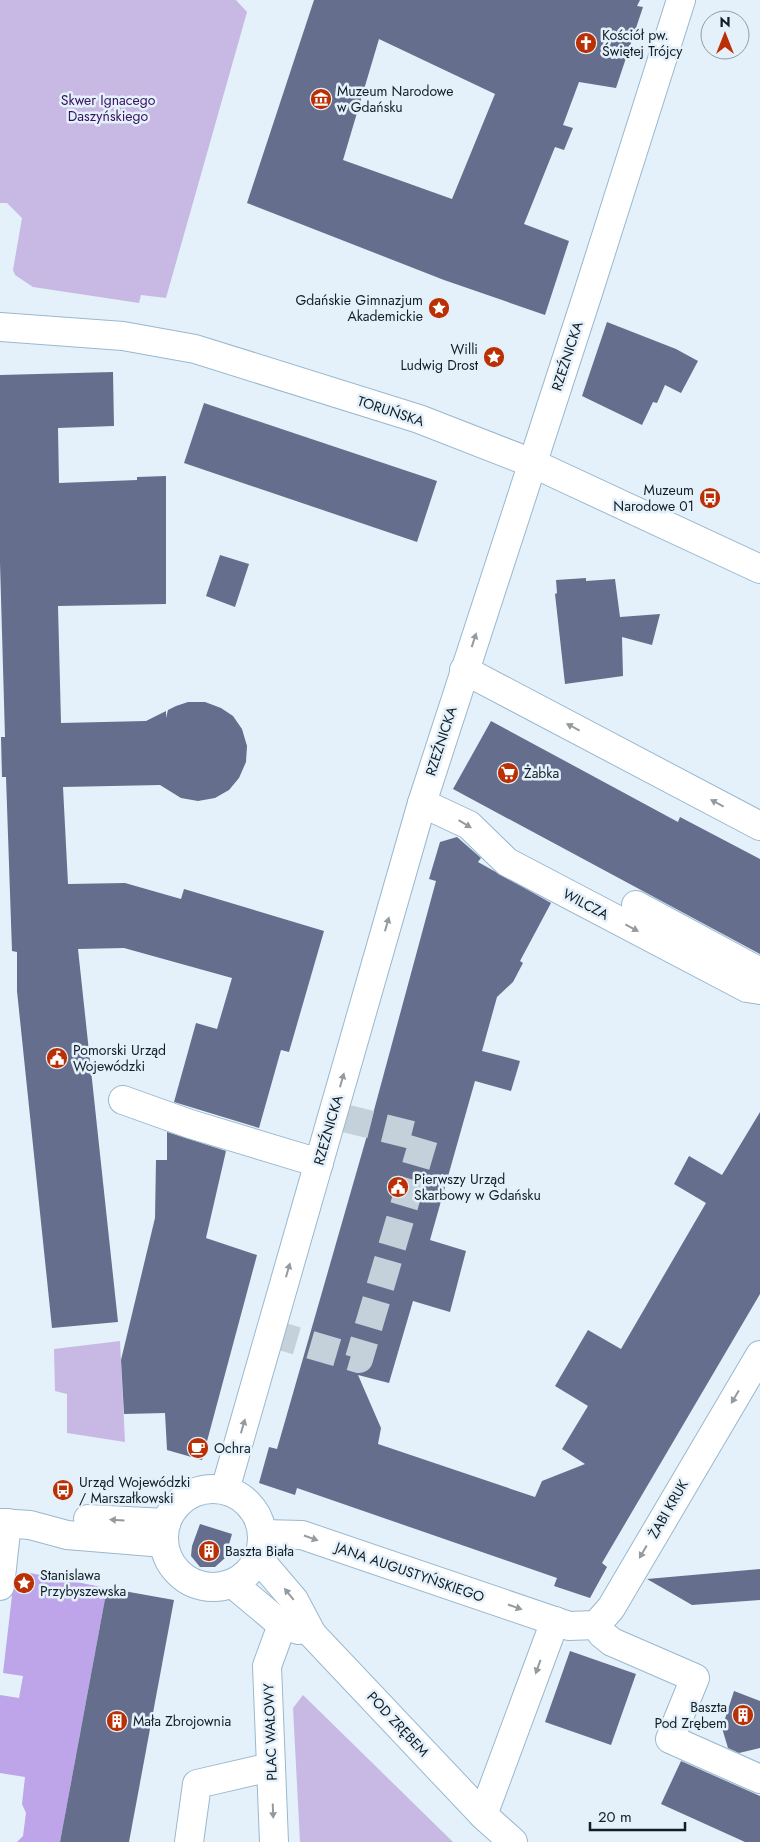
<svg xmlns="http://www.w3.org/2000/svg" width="760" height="1842" viewBox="0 0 760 1842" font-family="Jost,sans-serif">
<rect width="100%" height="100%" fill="#e4f1fa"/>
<g fill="#c8b9e4">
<polygon points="0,0 236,0 247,12 166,298 141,295 139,303 33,287 15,275 13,270 22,218 7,203 0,203"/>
<polygon points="120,1341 125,1442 67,1433 67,1394 55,1391 54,1349"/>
<polygon points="303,1695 453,1842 300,1842 293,1708"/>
</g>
<polygon fill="#bea4e9" points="30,1573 107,1588 60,1842 17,1842 23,1836 26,1813 22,1804 25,1777 0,1773 0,1695 19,1698 23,1676 3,1673 13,1587 26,1584"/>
<g fill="#656e8c" fill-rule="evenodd">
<path d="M 314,0 L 640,0 L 637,6 L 643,7 L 616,88 L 579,82 L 563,125 L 573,128 L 564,150 L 555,147 L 524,224 L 569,241 L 545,315 L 444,280 L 247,203 ZM 379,39 L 495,94 L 452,199 L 343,160 Z"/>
<polygon points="607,322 676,349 698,361 681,393 665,385 657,403 653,402 642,425 582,396"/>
<polygon points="113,372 114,426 58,428 59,483 137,480 137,477 166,476 166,604 58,606 61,723 146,721 166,711 166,718 168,710 176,706 188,702 205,702 221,708 233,716 242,729 247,746 246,762 239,778 229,790 215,798 198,801 181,798 160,785 63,787 68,884 125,883 181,899 184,889 324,931 289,1052 281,1050 259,1128 174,1102 196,1023 217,1029 232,978 124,948 78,949 118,1322 52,1328 17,991 17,952 12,951 6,777 2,777 1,737 5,737 0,563 0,375"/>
<polygon points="204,403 437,481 417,542 184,463"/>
<polygon points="220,555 249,564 235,607 206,596"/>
<polygon points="586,578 586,581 615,579 620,617 660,614 652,645 622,637 623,676 565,684 555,594 557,593 556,580"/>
<polygon points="491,721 678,822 680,817 760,859 760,954 453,789"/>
<polygon points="457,837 481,858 478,862 551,903 520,961 523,963 513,982 497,997 482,1051 520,1061 511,1091 475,1081 430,1240 466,1251 450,1312 413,1301 389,1383 358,1375 381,1428 378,1444 535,1497 542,1481 585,1464 562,1449 588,1406 555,1386 588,1330 621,1349 706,1203 674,1184 689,1156 722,1175 760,1112 760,1294 602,1563 607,1567 590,1598 554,1586 557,1578 297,1488 295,1495 259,1483 269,1447 277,1449 370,1125 436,881 429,879 440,842"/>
<polygon points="167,1132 226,1151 206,1238 257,1255 202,1460 167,1450 165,1413 124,1414 121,1360 155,1218 156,1160 167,1160"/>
<polygon points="200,1524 232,1534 225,1558 215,1567 200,1567 191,1556 192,1546"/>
<polygon points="760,1569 760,1600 692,1605 647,1579"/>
<polygon points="107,1588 174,1600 129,1842 60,1842"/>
<polygon points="570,1651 636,1674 611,1745 545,1722"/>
<polygon points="734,1691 760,1701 760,1748 739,1753 728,1748 722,1728"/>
<polygon points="681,1761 760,1796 760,1842 745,1842 661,1804"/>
</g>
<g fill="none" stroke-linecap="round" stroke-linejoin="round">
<polyline stroke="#c4d1da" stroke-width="28" stroke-dasharray="28 14" stroke-linecap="butt" points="270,1333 359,1359 424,1138 332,1115"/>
<g stroke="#99b8cf" stroke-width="30">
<g id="minor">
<polyline points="0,327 123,336 195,349 419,419 532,463 760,569"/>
<polyline points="464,670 760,826"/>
<polyline points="422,803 469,825 507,862 747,988 760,990"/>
<polyline points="636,905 760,972"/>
<polyline points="123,1100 190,1124 319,1163"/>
<circle cx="213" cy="1538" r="49"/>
<polyline points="225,1490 422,803 588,293 681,0"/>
<polyline points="88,1519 166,1523"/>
<polyline points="0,1523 30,1525 67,1535 164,1543"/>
<polyline points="263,1534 302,1535 569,1626 596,1625 611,1608 760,1355"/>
<polyline points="259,1559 294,1600 312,1634 483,1815 513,1842"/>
<polyline points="233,1584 282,1625 299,1630"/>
<polyline points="0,1586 7,1523"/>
<polyline points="596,1625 602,1634 612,1642 695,1678 670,1739 760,1779"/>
<polyline points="483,1815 555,1621"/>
<polyline points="189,1842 197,1784 271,1767"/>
<polyline points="274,1842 267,1666 282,1625"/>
</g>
</g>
<use href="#minor" stroke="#fff" stroke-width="28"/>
</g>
<defs><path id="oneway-solid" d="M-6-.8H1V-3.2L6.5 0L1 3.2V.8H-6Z" transform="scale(1.25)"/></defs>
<g fill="#949a9d">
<use href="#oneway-solid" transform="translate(474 640) rotate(-72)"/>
<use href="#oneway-solid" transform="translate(573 727) rotate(-152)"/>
<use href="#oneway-solid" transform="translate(717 803) rotate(-152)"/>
<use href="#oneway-solid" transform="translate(465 824) rotate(31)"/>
<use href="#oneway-solid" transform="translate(387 924) rotate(-74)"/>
<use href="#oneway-solid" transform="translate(632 928) rotate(28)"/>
<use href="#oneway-solid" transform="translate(342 1080) rotate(-74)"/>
<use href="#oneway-solid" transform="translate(288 1270) rotate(-74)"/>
<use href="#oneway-solid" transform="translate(735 1397) rotate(121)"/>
<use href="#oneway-solid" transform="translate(243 1426) rotate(-74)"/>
<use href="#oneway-solid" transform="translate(117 1520) rotate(-177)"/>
<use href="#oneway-solid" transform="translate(311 1538) rotate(19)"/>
<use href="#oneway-solid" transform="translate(643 1552) rotate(120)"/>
<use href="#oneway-solid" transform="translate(289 1594) rotate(-129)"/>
<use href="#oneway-solid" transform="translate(515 1607) rotate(19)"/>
<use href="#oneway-solid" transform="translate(538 1667) rotate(110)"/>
<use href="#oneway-solid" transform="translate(273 1811) rotate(88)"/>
</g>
<defs>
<g id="church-disc" transform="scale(1.125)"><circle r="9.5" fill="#ba3004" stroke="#e4f1fa"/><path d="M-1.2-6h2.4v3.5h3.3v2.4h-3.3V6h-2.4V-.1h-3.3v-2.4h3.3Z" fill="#fff"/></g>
<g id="museum-disc" transform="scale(1.125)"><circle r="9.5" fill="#ba3004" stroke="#e4f1fa"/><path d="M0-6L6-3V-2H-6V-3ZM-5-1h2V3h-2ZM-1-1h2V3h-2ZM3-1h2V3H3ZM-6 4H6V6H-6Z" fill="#fff"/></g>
<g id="sight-disc" transform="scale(1.125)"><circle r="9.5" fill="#ba3004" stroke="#e4f1fa"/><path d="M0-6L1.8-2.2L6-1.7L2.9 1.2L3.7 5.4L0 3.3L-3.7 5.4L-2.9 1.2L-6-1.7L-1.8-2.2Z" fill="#fff"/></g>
<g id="bus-disc" transform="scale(1.125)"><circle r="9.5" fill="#ba3004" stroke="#e4f1fa"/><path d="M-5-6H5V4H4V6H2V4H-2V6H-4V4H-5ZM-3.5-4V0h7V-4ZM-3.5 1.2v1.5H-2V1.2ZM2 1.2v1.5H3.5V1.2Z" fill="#fff"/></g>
<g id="supermarket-disc" transform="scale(1.125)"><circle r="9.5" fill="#ba3004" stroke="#e4f1fa"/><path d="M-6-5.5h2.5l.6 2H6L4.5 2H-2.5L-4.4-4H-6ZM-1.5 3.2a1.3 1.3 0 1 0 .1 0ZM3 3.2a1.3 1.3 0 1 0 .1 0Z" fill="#fff"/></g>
<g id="civic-disc" transform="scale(1.125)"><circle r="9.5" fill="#ba3004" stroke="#e4f1fa"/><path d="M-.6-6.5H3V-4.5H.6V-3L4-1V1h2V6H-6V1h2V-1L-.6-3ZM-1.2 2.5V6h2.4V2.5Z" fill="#fff"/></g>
<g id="cafe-disc" transform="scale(1.125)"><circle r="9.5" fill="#ba3004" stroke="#e4f1fa"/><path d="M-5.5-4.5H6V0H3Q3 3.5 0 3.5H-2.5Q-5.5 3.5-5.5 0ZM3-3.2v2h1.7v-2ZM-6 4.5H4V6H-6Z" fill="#fff"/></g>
<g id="building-disc" transform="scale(1.125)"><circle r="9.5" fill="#ba3004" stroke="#e4f1fa"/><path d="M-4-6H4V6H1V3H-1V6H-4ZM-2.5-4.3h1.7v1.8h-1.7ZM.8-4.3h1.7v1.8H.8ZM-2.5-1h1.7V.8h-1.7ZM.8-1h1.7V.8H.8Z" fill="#fff"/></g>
</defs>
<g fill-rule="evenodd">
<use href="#church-disc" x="586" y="43"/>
<use href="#museum-disc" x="321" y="99"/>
<use href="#sight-disc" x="439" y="308"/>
<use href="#sight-disc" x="494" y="357"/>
<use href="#bus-disc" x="710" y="498"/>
<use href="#supermarket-disc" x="508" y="773"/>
<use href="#civic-disc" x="57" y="1058"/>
<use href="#civic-disc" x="398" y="1187"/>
<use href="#cafe-disc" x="198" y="1448"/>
<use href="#bus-disc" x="63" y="1490"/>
<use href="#building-disc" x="209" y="1551"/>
<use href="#sight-disc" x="24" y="1583"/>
<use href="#building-disc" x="743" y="1715"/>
<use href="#building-disc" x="117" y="1721"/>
</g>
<g text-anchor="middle" stroke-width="5" stroke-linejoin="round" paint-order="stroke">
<g font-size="14" fill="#121e26" stroke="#e4f1fa" text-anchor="start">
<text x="602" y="40">Kościół pw.<tspan x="602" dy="16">Świętej Trójcy</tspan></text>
<text x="337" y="96">Muzeum Narodowe<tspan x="337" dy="16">w Gdańsku</tspan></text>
<text x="423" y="305" text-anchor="end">Gdańskie Gimnazjum<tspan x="423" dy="16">Akademickie</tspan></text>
<text x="478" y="354" text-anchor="end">Willi<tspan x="478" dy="16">Ludwig Drost</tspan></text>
<text x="694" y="495" text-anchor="end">Muzeum<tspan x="694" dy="16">Narodowe 01</tspan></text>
<text x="524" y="778">Żabka</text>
<text x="73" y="1055">Pomorski Urząd<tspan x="73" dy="16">Wojewódzki</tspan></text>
<text x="414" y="1184">Pierwszy Urząd<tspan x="414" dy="16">Skarbowy w Gdańsku</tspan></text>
<text x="214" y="1453">Ochra</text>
<text x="79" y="1487">Urząd Wojewódzki<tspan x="79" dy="16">/ Marszałkowski</tspan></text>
<text x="225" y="1556">Baszta Biała</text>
<text x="40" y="1580">Stanislawa<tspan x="40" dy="16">Przybyszewska</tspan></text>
<text x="727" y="1712" text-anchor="end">Baszta<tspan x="727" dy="16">Pod Zrębem</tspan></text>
<text x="133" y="1726">Mała Zbrojownia</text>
</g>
<g font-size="14" fill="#3a1161" stroke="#e4f1fa">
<text x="108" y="105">Skwer Ignacego<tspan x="108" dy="16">Daszyńskiego</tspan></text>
</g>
<g font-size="14" fill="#121e26" stroke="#e4f1fa">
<text transform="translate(567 356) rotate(-72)" y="5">RZEŹNICKA</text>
<text transform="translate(391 411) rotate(18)" y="5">TORUŃSKA</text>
<text transform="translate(441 741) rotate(-72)" y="5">RZEŹNICKA</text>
<text transform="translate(586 904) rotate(28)" y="5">WILCZA</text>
<text transform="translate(328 1130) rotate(-74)" y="5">RZEŹNICKA</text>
<text transform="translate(668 1509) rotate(-60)" y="5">ŻABI KRUK</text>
<text transform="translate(410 1572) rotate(19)" y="5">JANA AUGUSTYŃSKIEGO</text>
<text transform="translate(398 1724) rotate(47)" y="5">POD ZRĘBEM</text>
<text transform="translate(270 1732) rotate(-92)" y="5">PLAC WAŁOWY</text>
</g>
</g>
<g transform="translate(725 35)"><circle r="24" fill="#e4f1fa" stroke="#909da5"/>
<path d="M0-4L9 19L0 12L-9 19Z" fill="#ba3004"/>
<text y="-8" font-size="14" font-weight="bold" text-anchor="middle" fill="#121e26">N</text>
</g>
<path d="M590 1822v8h95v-8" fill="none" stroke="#121e26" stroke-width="2.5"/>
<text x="598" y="1822" font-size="15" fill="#121e26" stroke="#e4f1fa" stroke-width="4" paint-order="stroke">20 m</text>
</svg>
